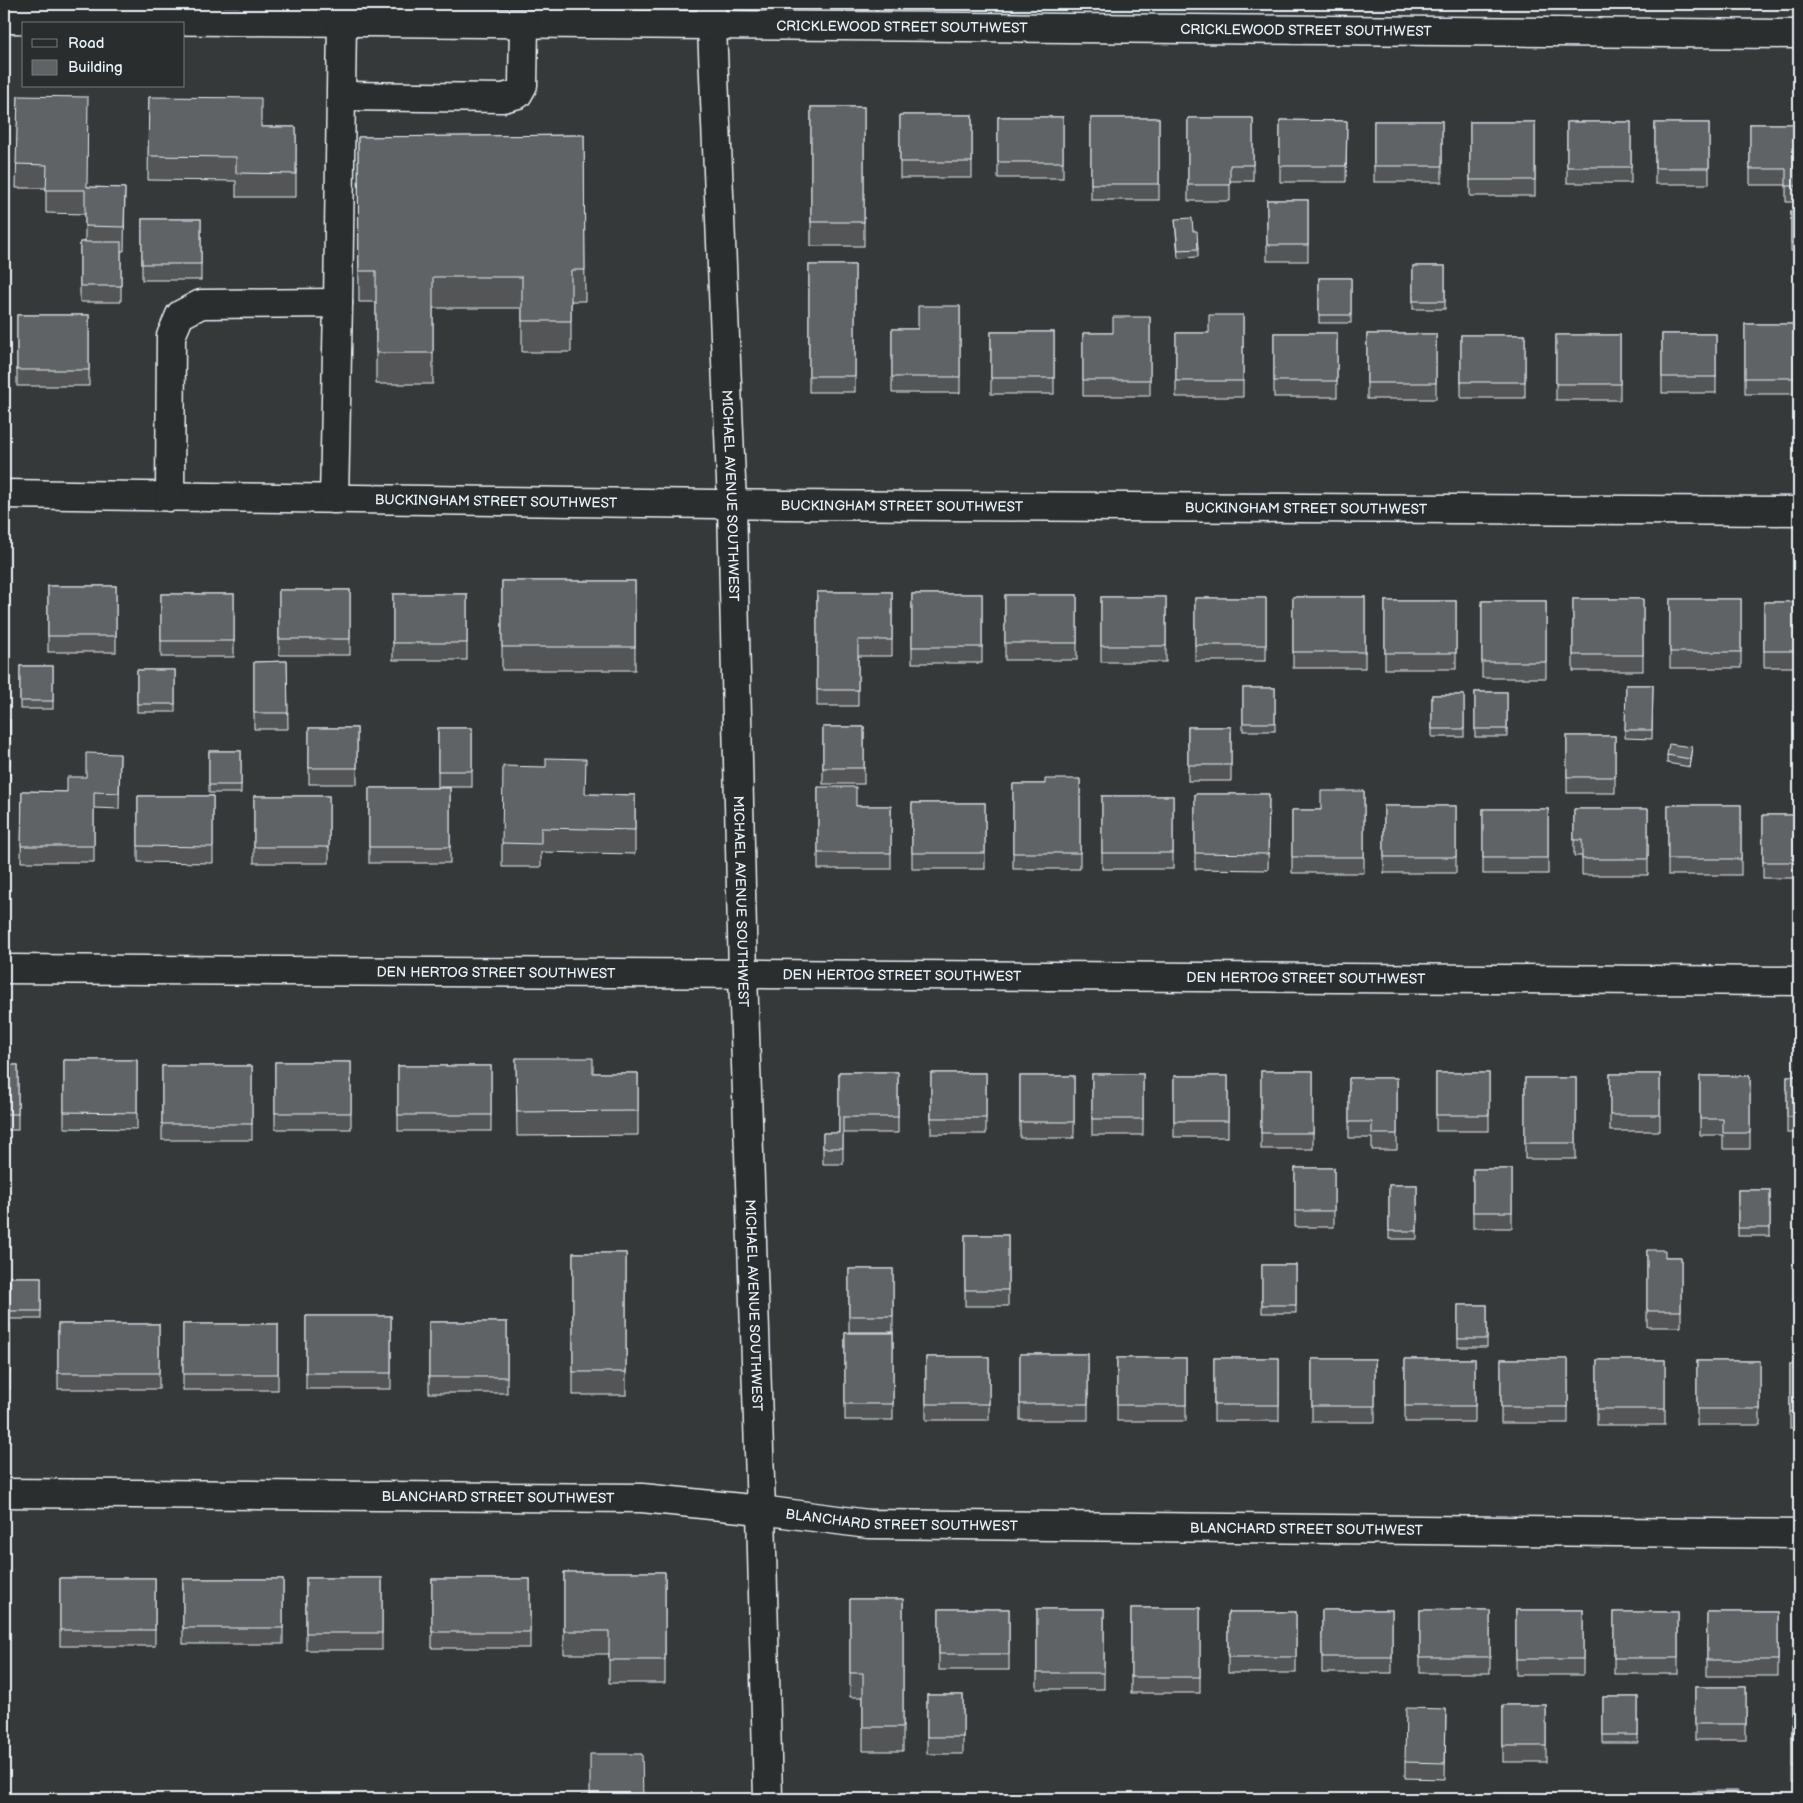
<svg xmlns="http://www.w3.org/2000/svg" width="1803" height="1803" viewBox="0 0 1803 1803" font-family="'Balsamiq Sans',sans-serif">
<rect width="100%" height="100%" fill="#35393a"/>
<filter id="ink" filterUnits="userSpaceOnUse"><feTurbulence type="fractalNoise" baseFrequency=".02" numOctaves="2"/><feDisplacementMap in="SourceGraphic" scale="10" xChannelSelector="R" yChannelSelector="G"/><feConvolveMatrix kernelMatrix="1 2 1 2 8 2 1 2 1" color-interpolation-filters="sRGB"/></filter>
<g filter="url(#ink)">
<g fill="none" stroke-linecap="round" stroke-linejoin="round">
<g stroke="#e8f1f8" stroke-width="31">
<g id="minor">
<path id="s1" d="M 711,4 L 732,504 L 743,974 L 761,1510 L 768,1799"/>
<path id="s2" d="M 4,19 C 602,24 1201,29 1799,34"/>
<polyline points="342,96 503,98 518,94 523,85 524,24"/>
<polyline points="338,303 342,22"/>
<path id="s3" d="M 4,494 L 786,505 L 1799,511"/>
<polyline points="170,497 171,336 180,315 201,304 338,303 334,499"/>
<path id="s4" d="M 4,969 L 1799,981"/>
<path id="s5" d="M 4,1493 L 642,1498 L 761,1510 L 868,1524 L 1799,1534"/>
</g>
</g>
<use href="#minor" stroke="#2a2d2e" stroke-width="28"/>
</g>
<g fill="#525557" stroke="#e8f1f8">
<polygon points="18,96 87,187 125,188 124,251 121,251 121,302 80,302 80,242 85,242 85,214 46,213 46,188 16,188"/>
<polygon points="149,97 261,127 296,127 296,197 236,197 236,181 148,180"/>
<rect x="811" y="107" width="53" height="139"/>
<rect x="900" y="115" width="72" height="63"/>
<rect x="998" y="117" width="65" height="61"/>
<rect x="1091" y="118" width="68" height="82"/>
<polygon points="1188,118 1253,118 1253,181 1230,181 1230,201 1188,201"/>
<polygon points="1280,120 1347,121 1346,182 1280,182"/>
<rect x="1374" y="121" width="68" height="61"/>
<rect x="1470" y="122" width="65" height="74"/>
<rect x="1567" y="122" width="64" height="61"/>
<rect x="1655" y="123" width="54" height="61"/>
<polygon points="1750,124 1799,124 1799,202 1786,202 1786,185 1750,185"/>
<polygon points="584,135 585,301 571,301 571,352 522,352 522,308 433,308 433,384 376,384 376,302 359,302 358,137"/>
<rect x="1267" y="200" width="41" height="61"/>
<rect x="1791" y="211" width="8" height="40"/>
<rect x="142" y="219" width="59" height="61"/>
<polygon points="1175,219 1193,231 1198,249 1198,257 1178,258"/>
<rect x="809" y="265" width="46" height="127"/>
<rect x="1413" y="266" width="32" height="43"/>
<rect x="1319" y="278" width="32" height="45"/>
<polygon points="960,306 960,393 892,393 892,329 918,329"/>
<rect x="17" y="315" width="72" height="71"/>
<polygon points="1243,315 1243,397 1176,397 1176,333 1209,333"/>
<polygon points="1150,317 1150,396 1083,396 1083,333 1113,333"/>
<rect x="1745" y="324" width="54" height="70"/>
<rect x="991" y="332" width="63" height="62"/>
<rect x="1274" y="333" width="63" height="64"/>
<rect x="1367" y="334" width="69" height="65"/>
<rect x="1662" y="334" width="54" height="59"/>
<rect x="1461" y="335" width="64" height="63"/>
<rect x="1556" y="335" width="64" height="65"/>
<rect x="502" y="581" width="133" height="89"/>
<rect x="48" y="586" width="68" height="66"/>
<rect x="279" y="590" width="71" height="65"/>
<polygon points="817,592 892,592 892,656 858,656 858,706 817,706"/>
<rect x="161" y="594" width="73" height="63"/>
<rect x="393" y="594" width="74" height="66"/>
<rect x="912" y="594" width="70" height="69"/>
<rect x="1005" y="595" width="72" height="65"/>
<rect x="1101" y="597" width="65" height="65"/>
<rect x="1293" y="597" width="72" height="71"/>
<rect x="1195" y="598" width="71" height="63"/>
<rect x="1573" y="599" width="70" height="72"/>
<rect x="1670" y="599" width="71" height="69"/>
<rect x="1385" y="601" width="71" height="68"/>
<rect x="1482" y="601" width="64" height="77"/>
<rect x="1764" y="602" width="35" height="65"/>
<polygon points="287,661 288,729 254,729 254,662"/>
<rect x="20" y="666" width="33" height="43"/>
<rect x="137" y="670" width="38" height="42"/>
<polygon points="1626,685 1653,685 1652,739 1625,738"/>
<rect x="1243" y="688" width="32" height="43"/>
<rect x="1475" y="692" width="32" height="45"/>
<rect x="1432" y="695" width="32" height="42"/>
<rect x="4" y="720" width="6" height="60"/>
<rect x="823" y="727" width="41" height="57"/>
<rect x="1188" y="727" width="43" height="54"/>
<rect x="309" y="728" width="48" height="56"/>
<rect x="438" y="728" width="34" height="59"/>
<rect x="1567" y="736" width="48" height="57"/>
<rect x="209" y="751" width="32" height="42"/>
<polygon points="120,754 119,809 94,808 94,862 21,862 22,791 67,792 86,777"/>
<polygon points="1667,755 1692,755 1690,767 1667,763"/>
<polygon points="1080,779 1080,869 1013,869 1013,784 1045,784"/>
<polygon points="818,787 856,806 891,806 891,869 818,869"/>
<rect x="369" y="788" width="81" height="75"/>
<polygon points="1364,791 1364,873 1292,873 1292,810 1321,810"/>
<polygon points="585,794 635,795 635,854 541,852 541,867 502,867 502,843"/>
<polygon points="1195,794 1269,794 1268,870 1195,869"/>
<polygon points="138,796 213,796 213,863 138,862"/>
<rect x="254" y="796" width="75" height="67"/>
<rect x="1102" y="796" width="71" height="73"/>
<rect x="912" y="803" width="73" height="66"/>
<rect x="1668" y="805" width="73" height="70"/>
<rect x="1384" y="806" width="72" height="67"/>
<rect x="1483" y="809" width="65" height="65"/>
<polygon points="1574,809 1648,809 1648,875 1582,875 1582,856 1574,856"/>
<rect x="1763" y="815" width="36" height="63"/>
<polygon points="516,1058 593,1073 638,1073 638,1135 517,1136"/>
<polygon points="64,1060 137,1060 137,1129 64,1128"/>
<rect x="275" y="1062" width="76" height="67"/>
<rect x="4" y="1065" width="14" height="65"/>
<rect x="162" y="1066" width="90" height="74"/>
<rect x="398" y="1066" width="93" height="65"/>
<rect x="1261" y="1071" width="52" height="78"/>
<polygon points="839,1072 898,1072 898,1133 843,1133 843,1164 823,1164 823,1133 839,1133"/>
<rect x="931" y="1073" width="55" height="61"/>
<rect x="1436" y="1073" width="53" height="58"/>
<rect x="1092" y="1074" width="51" height="61"/>
<rect x="1610" y="1074" width="50" height="57"/>
<rect x="1020" y="1076" width="54" height="62"/>
<rect x="1174" y="1076" width="54" height="61"/>
<polygon points="1700,1076 1750,1076 1750,1149 1723,1149 1723,1135 1700,1135"/>
<rect x="1787" y="1076" width="12" height="57"/>
<polygon points="1349,1078 1397,1078 1397,1150 1372,1150 1372,1138 1349,1138"/>
<rect x="1525" y="1078" width="51" height="81"/>
<rect x="1295" y="1168" width="39" height="59"/>
<rect x="1473" y="1169" width="39" height="59"/>
<rect x="1389" y="1185" width="28" height="54"/>
<rect x="1738" y="1190" width="32" height="46"/>
<rect x="965" y="1235" width="43" height="71"/>
<polygon points="1647,1250 1665,1257 1681,1257 1681,1327 1647,1327"/>
<rect x="573" y="1253" width="53" height="142"/>
<rect x="1262" y="1265" width="34" height="48"/>
<rect x="849" y="1269" width="44" height="63"/>
<rect x="10" y="1277" width="31" height="42"/>
<rect x="1458" y="1305" width="29" height="42"/>
<rect x="306" y="1316" width="85" height="73"/>
<rect x="429" y="1322" width="78" height="71"/>
<rect x="4" y="1323" width="6" height="66"/>
<rect x="58" y="1324" width="101" height="65"/>
<rect x="183" y="1324" width="95" height="66"/>
<rect x="845" y="1333" width="48" height="87"/>
<rect x="1020" y="1354" width="68" height="66"/>
<rect x="926" y="1357" width="63" height="63"/>
<rect x="1117" y="1358" width="69" height="63"/>
<rect x="1214" y="1358" width="65" height="63"/>
<rect x="1312" y="1359" width="63" height="63"/>
<rect x="1405" y="1359" width="70" height="63"/>
<rect x="1501" y="1359" width="67" height="64"/>
<rect x="1597" y="1360" width="68" height="65"/>
<rect x="1697" y="1361" width="63" height="64"/>
<rect x="1790" y="1364" width="9" height="64"/>
<polygon points="564,1572 665,1572 665,1683 609,1683 609,1654 564,1654"/>
<rect x="60" y="1578" width="95" height="68"/>
<rect x="306" y="1578" width="76" height="72"/>
<rect x="183" y="1579" width="100" height="65"/>
<rect x="432" y="1579" width="98" height="69"/>
<polygon points="850,1599 903,1599 903,1751 863,1751 863,1697 850,1697"/>
<rect x="1131" y="1608" width="69" height="85"/>
<rect x="939" y="1609" width="70" height="61"/>
<rect x="1037" y="1609" width="67" height="80"/>
<rect x="1322" y="1610" width="70" height="63"/>
<rect x="1420" y="1610" width="70" height="63"/>
<rect x="1516" y="1610" width="67" height="65"/>
<rect x="1228" y="1612" width="68" height="61"/>
<rect x="1614" y="1612" width="64" height="62"/>
<rect x="1707" y="1612" width="71" height="64"/>
<rect x="1695" y="1687" width="51" height="53"/>
<rect x="927" y="1695" width="36" height="59"/>
<rect x="1603" y="1697" width="35" height="46"/>
<rect x="1503" y="1705" width="43" height="57"/>
<rect x="1792" y="1706" width="7" height="77"/>
<polygon points="1446,1709 1445,1779 1405,1778 1405,1762"/>
</g>
<polygon fill="#424547" stroke="#e8f1f8" points="1692,747 1692,755 1690,767 1690,759"/>
<g fill="#5f6365" stroke="#e8f1f8">
<polygon points="18,96 88,97 87,187 125,188 124,227 85,226 85,190 46,190 47,165 16,164"/>
<polygon points="149,97 261,98 261,127 296,127 296,174 236,173 236,157 148,156"/>
<rect x="811" y="107" width="53" height="115"/>
<rect x="900" y="115" width="72" height="47"/>
<rect x="998" y="117" width="65" height="45"/>
<rect x="1091" y="118" width="68" height="66"/>
<polygon points="1188,118 1253,118 1253,165 1230,165 1230,185 1188,185"/>
<polygon points="1280,120 1347,121 1346,166 1280,166"/>
<rect x="1374" y="121" width="68" height="45"/>
<rect x="1470" y="122" width="65" height="58"/>
<rect x="1567" y="122" width="64" height="45"/>
<rect x="1655" y="123" width="54" height="45"/>
<polygon points="1750,124 1799,124 1799,186 1786,186 1786,169 1750,169"/>
<polygon points="584,135 585,270 571,270 571,321 522,321 522,277 433,277 433,353 376,353 376,271 359,271 358,137"/>
<rect x="1267" y="200" width="41" height="45"/>
<rect x="1791" y="211" width="8" height="32"/>
<polygon points="1192,218 1193,231 1197,231 1198,249 1178,250 1175,219"/>
<rect x="142" y="219" width="59" height="45"/>
<rect x="80" y="242" width="41" height="44"/>
<rect x="809" y="265" width="46" height="111"/>
<rect x="1413" y="266" width="32" height="35"/>
<rect x="1319" y="278" width="32" height="37"/>
<polygon points="918,306 960,306 960,377 892,377 892,329 918,329"/>
<rect x="17" y="315" width="72" height="55"/>
<polygon points="1209,315 1243,315 1243,381 1176,381 1176,333 1209,333"/>
<polygon points="1113,317 1150,317 1150,380 1083,380 1083,333 1113,333"/>
<rect x="1745" y="324" width="54" height="54"/>
<rect x="991" y="332" width="63" height="46"/>
<rect x="1274" y="333" width="63" height="48"/>
<rect x="1367" y="334" width="69" height="49"/>
<rect x="1662" y="334" width="54" height="43"/>
<rect x="1461" y="335" width="64" height="47"/>
<rect x="1556" y="335" width="64" height="49"/>
<rect x="502" y="581" width="133" height="66"/>
<rect x="48" y="586" width="68" height="50"/>
<rect x="279" y="590" width="71" height="49"/>
<polygon points="817,592 892,592 892,640 858,640 858,690 817,690"/>
<rect x="161" y="594" width="73" height="47"/>
<rect x="393" y="594" width="74" height="49"/>
<rect x="912" y="594" width="70" height="53"/>
<rect x="1005" y="595" width="72" height="48"/>
<rect x="1101" y="597" width="65" height="49"/>
<rect x="1293" y="597" width="72" height="55"/>
<rect x="1195" y="598" width="71" height="47"/>
<rect x="1573" y="599" width="70" height="56"/>
<rect x="1670" y="599" width="71" height="53"/>
<rect x="1385" y="601" width="71" height="52"/>
<rect x="1482" y="601" width="64" height="61"/>
<rect x="1764" y="602" width="35" height="49"/>
<polygon points="287,661 288,713 254,713 254,662"/>
<rect x="20" y="666" width="33" height="35"/>
<rect x="137" y="670" width="38" height="34"/>
<polygon points="1626,685 1653,685 1652,730 1625,730"/>
<rect x="1243" y="688" width="32" height="35"/>
<rect x="1475" y="692" width="32" height="37"/>
<rect x="1432" y="695" width="32" height="34"/>
<rect x="4" y="720" width="6" height="44"/>
<rect x="823" y="727" width="41" height="41"/>
<rect x="1188" y="727" width="43" height="38"/>
<rect x="309" y="728" width="48" height="40"/>
<rect x="438" y="728" width="34" height="43"/>
<rect x="1567" y="736" width="48" height="41"/>
<polygon points="1669,744 1692,747 1690,759 1667,755"/>
<rect x="209" y="751" width="32" height="34"/>
<polygon points="86,753 120,754 119,793 94,792 94,846 21,846 22,791 67,792 67,777 86,777"/>
<polygon points="546,758 586,759 585,794 635,795 635,830 541,828 541,844 502,843 503,766 546,767"/>
<polygon points="1045,779 1080,779 1080,853 1013,853 1013,784 1045,784"/>
<polygon points="818,787 856,787 856,806 891,806 891,853 818,853"/>
<rect x="369" y="788" width="81" height="59"/>
<polygon points="1321,791 1364,791 1364,857 1292,857 1292,810 1321,810"/>
<polygon points="1195,794 1269,794 1268,854 1195,853"/>
<polygon points="138,796 213,796 213,847 138,846"/>
<rect x="254" y="796" width="75" height="51"/>
<rect x="1102" y="796" width="71" height="57"/>
<rect x="912" y="803" width="73" height="50"/>
<rect x="1668" y="805" width="73" height="54"/>
<rect x="1384" y="806" width="72" height="51"/>
<rect x="1483" y="809" width="65" height="49"/>
<polygon points="1574,809 1648,809 1648,859 1582,859 1582,840 1574,840"/>
<rect x="1763" y="815" width="36" height="47"/>
<polygon points="516,1058 593,1058 593,1073 638,1073 638,1111 517,1112"/>
<polygon points="64,1060 137,1060 137,1113 64,1112"/>
<rect x="275" y="1062" width="76" height="51"/>
<rect x="4" y="1065" width="14" height="49"/>
<rect x="162" y="1066" width="90" height="58"/>
<rect x="398" y="1066" width="93" height="49"/>
<rect x="1261" y="1071" width="52" height="62"/>
<polygon points="839,1072 898,1072 898,1117 843,1117 843,1148 823,1148 823,1133 839,1133"/>
<rect x="931" y="1073" width="55" height="45"/>
<rect x="1436" y="1073" width="53" height="42"/>
<rect x="1092" y="1074" width="51" height="45"/>
<rect x="1610" y="1074" width="50" height="41"/>
<rect x="1020" y="1076" width="54" height="46"/>
<rect x="1174" y="1076" width="54" height="45"/>
<polygon points="1700,1076 1750,1076 1750,1133 1723,1133 1723,1119 1700,1119"/>
<rect x="1787" y="1076" width="12" height="41"/>
<polygon points="1349,1078 1397,1078 1397,1134 1372,1134 1372,1122 1349,1122"/>
<rect x="1525" y="1078" width="51" height="65"/>
<rect x="1295" y="1168" width="39" height="43"/>
<rect x="1473" y="1169" width="39" height="43"/>
<rect x="1389" y="1185" width="28" height="46"/>
<rect x="1738" y="1190" width="32" height="38"/>
<rect x="965" y="1235" width="43" height="55"/>
<polygon points="1647,1250 1665,1250 1665,1257 1681,1257 1681,1311 1647,1311"/>
<rect x="573" y="1253" width="53" height="119"/>
<rect x="1262" y="1265" width="34" height="40"/>
<rect x="849" y="1269" width="44" height="47"/>
<rect x="10" y="1277" width="31" height="34"/>
<rect x="1458" y="1305" width="29" height="34"/>
<rect x="306" y="1316" width="85" height="57"/>
<rect x="429" y="1322" width="78" height="55"/>
<rect x="4" y="1323" width="6" height="50"/>
<rect x="58" y="1324" width="101" height="49"/>
<rect x="183" y="1324" width="95" height="50"/>
<rect x="845" y="1333" width="48" height="71"/>
<rect x="1020" y="1354" width="68" height="50"/>
<rect x="926" y="1357" width="63" height="47"/>
<rect x="1117" y="1358" width="69" height="47"/>
<rect x="1214" y="1358" width="65" height="47"/>
<rect x="1312" y="1359" width="63" height="47"/>
<rect x="1405" y="1359" width="70" height="47"/>
<rect x="1501" y="1359" width="67" height="48"/>
<rect x="1597" y="1360" width="68" height="49"/>
<rect x="1697" y="1361" width="63" height="48"/>
<rect x="1790" y="1364" width="9" height="48"/>
<polygon points="564,1572 665,1572 665,1660 609,1660 609,1631 564,1631"/>
<rect x="60" y="1578" width="95" height="52"/>
<rect x="306" y="1578" width="76" height="55"/>
<rect x="183" y="1579" width="100" height="49"/>
<rect x="432" y="1579" width="98" height="53"/>
<polygon points="850,1599 903,1599 903,1727 863,1727 863,1673 850,1673"/>
<rect x="1131" y="1608" width="69" height="69"/>
<rect x="939" y="1609" width="70" height="45"/>
<rect x="1037" y="1609" width="67" height="64"/>
<rect x="1322" y="1610" width="70" height="47"/>
<rect x="1420" y="1610" width="70" height="47"/>
<rect x="1516" y="1610" width="67" height="49"/>
<rect x="1228" y="1612" width="68" height="45"/>
<rect x="1614" y="1612" width="64" height="46"/>
<rect x="1707" y="1612" width="71" height="48"/>
<rect x="1695" y="1687" width="51" height="37"/>
<rect x="927" y="1695" width="36" height="42"/>
<rect x="1603" y="1697" width="35" height="38"/>
<rect x="1503" y="1705" width="43" height="41"/>
<rect x="1792" y="1706" width="7" height="61"/>
<polygon points="1406,1708 1446,1709 1445,1763 1405,1762"/>
<polygon points="590,1754 642,1754 643,1799 581,1799 581,1795 590,1795"/>
<rect x="1693" y="1791" width="45" height="8"/>
<rect x="872" y="1793" width="48" height="6"/>
<rect x="1503" y="1794" width="35" height="5"/>
</g>
</g>
<g text-anchor="middle" stroke-width="4" stroke-linejoin="round" paint-order="stroke">
<g font-size="14" fill="#e8f1f8" stroke="#2a2d2e">
<text dy="5" stroke="none"><textPath href="#s2" startOffset="898">CRICKLEWOOD STREET SOUTHWEST</textPath></text>
<text dy="5" stroke="none"><textPath href="#s2" startOffset="1302">CRICKLEWOOD STREET SOUTHWEST</textPath></text>
<text dy="5" stroke="none"><textPath href="#s1" startOffset="492">MICHAEL AVENUE SOUTHWEST</textPath></text>
<text dy="5" stroke="none"><textPath href="#s3" startOffset="492">BUCKINGHAM STREET SOUTHWEST</textPath></text>
<text dy="5" stroke="none"><textPath href="#s3" startOffset="898">BUCKINGHAM STREET SOUTHWEST</textPath></text>
<text dy="5" stroke="none"><textPath href="#s3" startOffset="1302">BUCKINGHAM STREET SOUTHWEST</textPath></text>
<text dy="5" stroke="none"><textPath href="#s1" startOffset="898">MICHAEL AVENUE SOUTHWEST</textPath></text>
<text dy="5" stroke="none"><textPath href="#s4" startOffset="492">DEN HERTOG STREET SOUTHWEST</textPath></text>
<text dy="5" stroke="none"><textPath href="#s4" startOffset="898">DEN HERTOG STREET SOUTHWEST</textPath></text>
<text dy="5" stroke="none"><textPath href="#s4" startOffset="1302">DEN HERTOG STREET SOUTHWEST</textPath></text>
<text dy="5" stroke="none"><textPath href="#s1" startOffset="1302">MICHAEL AVENUE SOUTHWEST</textPath></text>
<text dy="5" stroke="none"><textPath href="#s5" startOffset="494">BLANCHARD STREET SOUTHWEST</textPath></text>
<text dy="5" stroke="none"><textPath href="#s5" startOffset="899">BLANCHARD STREET SOUTHWEST</textPath></text>
<text dy="5" stroke="none"><textPath href="#s5" startOffset="1304">BLANCHARD STREET SOUTHWEST</textPath></text>
</g>
</g>
<rect width="1803" height="1803" fill="none" stroke="#2a2d2e" stroke-width="20"/>
<rect x="10" y="10" width="1783" height="1783" fill="none" stroke="#e8f1f8" stroke-width="2" filter="url(#ink)"/>
<rect x="22" y="22" width="162" height="65" fill="#2a2d2e" stroke="#767b7f"/>
<rect x="32" y="39" width="25" height="8" fill="#2a2d2e" stroke="#767b7f"/>
<text x="68" y="48" font-size="15" fill="#e8f1f8">Road</text>
<rect x="32" y="60" width="25" height="15" fill="#5f6365" stroke="#767b7f"/>
<text x="68" y="72" font-size="15" fill="#e8f1f8">Building</text>
</svg>
